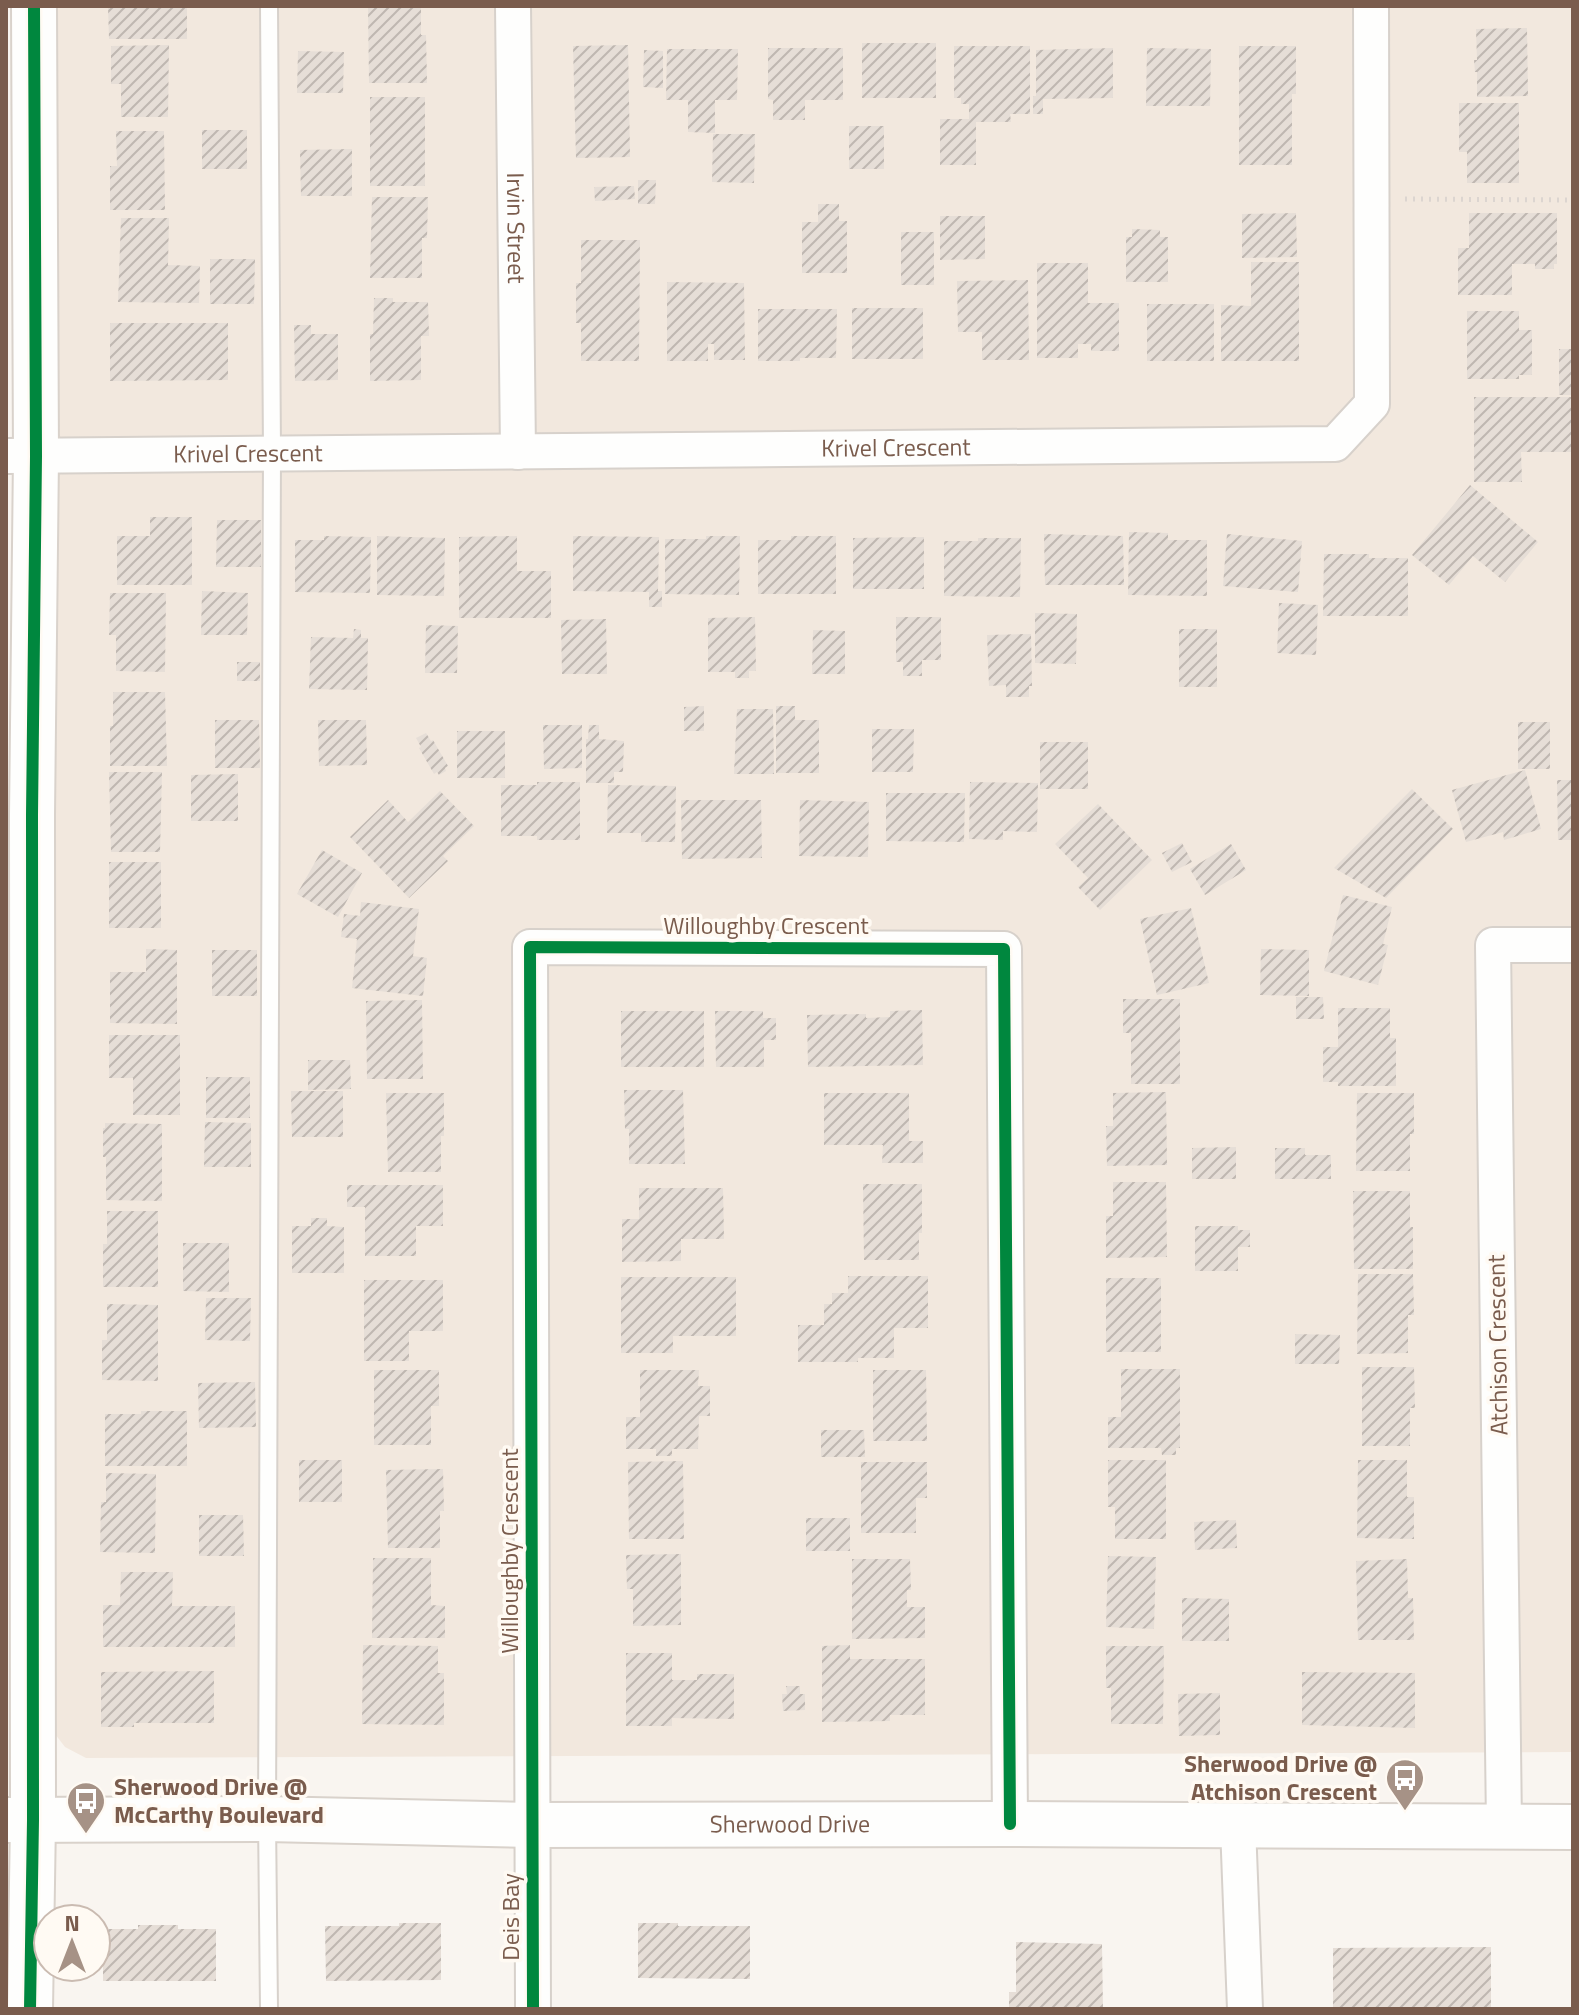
<svg xmlns="http://www.w3.org/2000/svg" width="1579" height="2015" viewBox="0 0 1579 2015" font-family="'Titillium Web',sans-serif">
<defs>
<pattern id="building-hatch" width="6" height="6" patternUnits="userSpaceOnUse" patternTransform="scale(2)"><rect width="6" height="6" fill="#e6ded7"/><path d="M-1 1l2-2M0 6l6-6M5 7l2-2" fill="none" stroke="#bfb7b1"/></pattern>
</defs>
<rect width="100%" height="100%" fill="#f9f5f0"/>
<polygon fill="#f2e8de" points="46,6 1573,6 1573,1752 86,1758 65,1747 55,1734 52,1706"/>
<g fill="url(#building-hatch)">
<polygon points="108,6 187,6 187,39 109,39"/>
<polygon points="368,6 421,6 421,35 426,35 427,83 369,83"/>
<polygon points="1527,28 1528,96 1477,97 1477,72 1475,72 1474,60 1477,60 1476,29"/>
<rect x="862" y="43" width="74" height="55"/>
<polygon points="169,45 168,117 121,117 121,84 111,84 111,46"/>
<polygon points="628,45 630,157 576,158 573,46"/>
<polygon points="954,46 1030,46 1030,114 1010,114 1011,122 976,122 976,165 940,165 940,119 969,119 969,104 961,104 961,98 954,98"/>
<polygon points="1239,46 1296,46 1296,94 1292,94 1292,165 1239,165"/>
<polygon points="768,48 843,48 843,100 805,100 805,120 773,120 773,100 768,99"/>
<polygon points="1113,48 1113,98 1043,99 1043,114 1033,114 1033,96 1036,96 1036,50"/>
<polygon points="1147,48 1211,49 1210,106 1146,106"/>
<polygon points="667,49 738,49 737,100 715,100 715,133 688,132 688,100 666,100"/>
<polygon points="644,50 663,51 663,88 643,87"/>
<polygon points="298,51 344,52 343,93 297,93"/>
<rect x="370" y="97" width="55" height="89"/>
<polygon points="1459,103 1519,103 1519,183 1467,183 1467,152 1459,152"/>
<rect x="849" y="126" width="35" height="43"/>
<rect x="202" y="130" width="45" height="39"/>
<polygon points="116,131 164,131 165,210 110,210 110,166 117,166"/>
<polygon points="713,134 755,134 754,183 712,182"/>
<polygon points="352,149 352,196 301,196 300,150"/>
<polygon points="638,180 656,180 655,204 638,204"/>
<polygon points="634,186 635,199 595,201 594,187"/>
<polygon points="372,197 428,197 427,238 422,238 422,278 370,278"/>
<polygon points="818,204 839,204 839,221 847,221 847,273 802,273 802,222 818,222"/>
<polygon points="1296,213 1297,257 1242,258 1242,214"/>
<polygon points="1469,213 1557,213 1557,264 1554,264 1554,269 1535,269 1535,264 1512,264 1512,295 1458,295 1458,248 1469,248"/>
<polygon points="940,216 985,216 985,259 940,260"/>
<polygon points="121,218 169,218 168,265 200,266 199,303 118,302"/>
<polygon points="1132,229 1160,230 1160,237 1168,237 1168,282 1126,282 1126,237 1132,237"/>
<rect x="901" y="232" width="33" height="53"/>
<polygon points="581,240 640,240 639,361 581,361 581,323 576,323 576,283 581,283"/>
<polygon points="210,259 255,259 254,304 210,304"/>
<polygon points="1251,262 1299,262 1299,361 1221,361 1221,305 1251,306"/>
<polygon points="1037,263 1088,263 1088,303 1119,303 1119,351 1091,351 1091,344 1078,344 1078,358 1037,358"/>
<polygon points="1028,280 1029,360 982,360 982,332 958,332 957,281"/>
<polygon points="667,282 744,283 745,360 714,360 714,344 708,344 708,361 667,361"/>
<polygon points="374,298 393,298 393,302 428,302 429,336 421,336 421,380 370,381 370,334 373,334"/>
<rect x="1147" y="304" width="67" height="57"/>
<rect x="852" y="308" width="71" height="51"/>
<polygon points="758,309 837,309 836,358 800,358 800,361 758,361"/>
<polygon points="1467,311 1519,311 1519,330 1532,330 1532,375 1519,375 1519,379 1467,379"/>
<polygon points="110,323 228,323 228,380 110,381"/>
<polygon points="294,325 311,325 311,334 338,334 338,380 295,381"/>
<rect x="1559" y="349" width="14" height="46"/>
<polygon points="1474,397 1573,397 1573,452 1521,452 1522,482 1474,482"/>
<polygon points="1470,485 1538,542 1505,582 1473,556 1449,585 1412,555"/>
<polygon points="150,517 192,517 192,585 117,585 117,536 150,536"/>
<polygon points="217,520 261,520 261,567 216,567"/>
<polygon points="1129,532 1168,533 1168,540 1207,540 1207,596 1128,595"/>
<polygon points="1044,534 1123,536 1124,585 1045,585"/>
<polygon points="1227,534 1302,541 1298,592 1223,586"/>
<polygon points="324,536 371,537 370,593 295,592 295,540 324,540"/>
<polygon points="377,536 445,538 444,596 377,595"/>
<polygon points="517,536 517,571 551,571 551,618 459,618 459,537"/>
<polygon points="573,536 659,537 658,591 662,591 662,607 649,607 649,592 573,591"/>
<polygon points="706,536 740,536 739,595 665,594 665,539 706,539"/>
<polygon points="791,536 836,536 836,594 758,594 758,540 791,540"/>
<polygon points="924,537 924,589 853,589 853,538"/>
<polygon points="978,538 1021,538 1020,597 944,596 944,541 978,541"/>
<polygon points="1324,554 1369,554 1369,558 1408,558 1408,616 1323,616"/>
<polygon points="202,591 248,593 247,635 201,635"/>
<polygon points="110,593 166,593 165,672 116,671 116,635 109,635"/>
<polygon points="1279,603 1318,605 1316,655 1277,653"/>
<polygon points="1035,613 1077,614 1076,664 1035,663"/>
<polygon points="755,617 756,671 749,671 749,678 735,678 735,672 708,672 708,618"/>
<polygon points="896,617 941,617 941,660 922,660 922,676 903,676 903,662 896,662"/>
<polygon points="606,619 607,674 562,674 561,620"/>
<polygon points="426,625 458,626 457,673 425,673"/>
<polygon points="354,629 361,630 361,638 368,638 367,690 309,689 311,637 353,638"/>
<rect x="1179" y="629" width="38" height="58"/>
<polygon points="813,630 845,631 845,674 812,674"/>
<polygon points="1031,634 1032,686 1029,686 1029,697 1006,697 1006,685 989,686 987,635"/>
<rect x="237" y="662" width="23" height="19"/>
<polygon points="113,692 165,692 167,766 110,766 110,726 113,726"/>
<polygon points="704,706 704,731 684,731 684,707"/>
<polygon points="776,706 795,706 795,720 819,720 819,773 776,773"/>
<polygon points="737,709 773,709 774,774 734,774"/>
<polygon points="215,720 259,720 260,768 215,768"/>
<polygon points="318,720 366,720 367,765 319,766"/>
<rect x="1518" y="722" width="32" height="47"/>
<polygon points="543,725 582,725 582,768 544,769"/>
<polygon points="589,725 599,725 599,739 624,741 623,772 614,772 614,783 586,783 586,739 588,739"/>
<polygon points="872,729 914,729 913,772 872,772"/>
<rect x="457" y="731" width="48" height="47"/>
<polygon points="426,733 431,741 433,740 448,766 445,768 446,771 439,775 437,772 434,774 419,748 421,747 416,738"/>
<rect x="1040" y="742" width="48" height="47"/>
<polygon points="1525,770 1541,829 1504,840 1503,832 1466,842 1452,790"/>
<polygon points="109,772 162,772 160,852 111,852"/>
<polygon points="238,774 238,821 191,821 191,775"/>
<polygon points="1557,780 1573,780 1573,840 1558,840"/>
<polygon points="537,782 580,782 580,840 537,840 537,836 501,836 501,785 537,785"/>
<polygon points="970,782 1038,783 1037,832 1003,831 1003,840 969,839"/>
<polygon points="608,785 676,786 675,842 641,842 641,833 607,833"/>
<polygon points="1412,789 1453,829 1386,898 1334,868"/>
<polygon points="440,791 474,826 443,856 448,861 409,898 350,837 388,800 408,822"/>
<polygon points="886,793 965,793 964,842 886,841"/>
<polygon points="681,800 761,800 762,858 682,859"/>
<polygon points="800,800 869,802 868,857 799,856"/>
<polygon points="1098,804 1152,860 1100,910 1078,887 1088,878 1055,844"/>
<polygon points="1182,843 1192,862 1172,872 1162,853"/>
<polygon points="1231,844 1246,870 1205,895 1190,869"/>
<polygon points="322,850 362,873 338,917 297,894"/>
<rect x="109" y="862" width="52" height="66"/>
<polygon points="1343,895 1392,907 1383,944 1388,945 1378,985 1324,971"/>
<polygon points="361,902 419,909 413,956 427,958 423,996 352,988 357,939 341,937 344,914 360,916"/>
<polygon points="1191,908 1209,983 1157,995 1140,919"/>
<polygon points="146,949 177,950 177,1024 110,1023 110,972 146,972"/>
<polygon points="1261,949 1309,950 1309,996 1260,995"/>
<rect x="212" y="950" width="45" height="46"/>
<polygon points="1296,997 1323,997 1324,1019 1296,1019"/>
<polygon points="1123,999 1180,999 1180,1084 1131,1084 1131,1033 1123,1033"/>
<polygon points="422,1000 423,1079 367,1079 366,1001"/>
<polygon points="1338,1008 1390,1008 1390,1038 1396,1038 1396,1086 1338,1086 1338,1082 1323,1082 1323,1047 1338,1047"/>
<polygon points="922,1010 923,1065 808,1067 807,1015 866,1014 866,1018 890,1017 890,1011"/>
<rect x="621" y="1011" width="83" height="56"/>
<polygon points="715,1011 763,1011 763,1018 776,1018 776,1040 764,1040 764,1067 716,1067"/>
<polygon points="109,1035 180,1035 180,1115 133,1115 133,1078 109,1078"/>
<polygon points="308,1060 350,1060 351,1089 308,1090"/>
<rect x="206" y="1077" width="44" height="41"/>
<polygon points="624,1090 683,1090 685,1164 629,1164 629,1129 625,1129"/>
<polygon points="291,1091 343,1091 343,1137 292,1137"/>
<polygon points="1166,1092 1167,1165 1107,1166 1106,1126 1113,1126 1113,1093"/>
<polygon points="386,1093 444,1093 444,1136 441,1136 441,1172 388,1172"/>
<polygon points="824,1093 909,1093 909,1141 923,1141 923,1163 882,1163 883,1145 824,1145"/>
<polygon points="1357,1093 1414,1093 1414,1134 1410,1134 1410,1171 1356,1171"/>
<polygon points="205,1122 251,1123 251,1167 204,1167"/>
<polygon points="105,1123 162,1124 162,1201 106,1200 106,1157 103,1157 103,1128 105,1128"/>
<polygon points="1236,1147 1236,1179 1192,1179 1192,1148"/>
<polygon points="1275,1148 1305,1148 1305,1155 1331,1155 1331,1179 1275,1179"/>
<polygon points="1113,1182 1166,1182 1167,1257 1106,1258 1106,1216 1113,1216"/>
<polygon points="863,1184 922,1184 922,1233 919,1233 919,1260 864,1260"/>
<polygon points="347,1185 443,1185 443,1226 416,1226 416,1256 365,1256 365,1207 347,1207"/>
<polygon points="639,1188 723,1188 724,1239 681,1239 681,1261 622,1262 622,1219 639,1219"/>
<polygon points="1353,1191 1410,1191 1410,1227 1413,1227 1413,1269 1354,1269"/>
<polygon points="107,1211 158,1211 158,1287 103,1287 103,1244 107,1244"/>
<polygon points="311,1218 327,1218 327,1226 344,1227 344,1273 292,1273 292,1226 311,1226"/>
<polygon points="1195,1226 1238,1226 1238,1230 1250,1230 1250,1247 1238,1247 1238,1271 1195,1271"/>
<polygon points="183,1243 229,1243 229,1292 183,1291"/>
<polygon points="1358,1274 1413,1274 1414,1315 1408,1315 1408,1353 1357,1354"/>
<polygon points="848,1276 928,1276 928,1328 894,1328 894,1358 858,1358 858,1362 798,1362 798,1325 824,1325 824,1304 832,1304 832,1293 848,1293"/>
<polygon points="621,1277 736,1277 736,1336 673,1336 673,1353 621,1353"/>
<rect x="1106" y="1278" width="55" height="74"/>
<polygon points="364,1280 443,1280 443,1331 409,1331 409,1361 364,1361"/>
<polygon points="206,1298 251,1298 250,1341 205,1340"/>
<polygon points="107,1304 158,1305 158,1381 102,1380 102,1340 107,1340"/>
<polygon points="1295,1334 1340,1335 1339,1364 1295,1364"/>
<polygon points="1362,1367 1414,1367 1415,1408 1410,1408 1410,1446 1362,1446"/>
<polygon points="1121,1369 1180,1369 1180,1448 1176,1448 1176,1455 1162,1455 1161,1448 1108,1448 1108,1417 1121,1417"/>
<polygon points="374,1370 439,1370 439,1406 431,1406 431,1445 374,1445"/>
<polygon points="640,1370 699,1370 698,1386 710,1386 710,1416 699,1416 698,1449 672,1449 672,1456 656,1456 656,1449 626,1449 626,1417 640,1417"/>
<polygon points="873,1370 926,1370 927,1441 873,1441"/>
<polygon points="255,1382 256,1427 199,1428 198,1383"/>
<polygon points="141,1411 187,1411 187,1466 105,1466 105,1414 141,1414"/>
<polygon points="821,1430 864,1430 865,1457 821,1457"/>
<rect x="299" y="1460" width="43" height="42"/>
<polygon points="1108,1460 1166,1460 1166,1539 1115,1539 1115,1507 1108,1507"/>
<polygon points="1358,1460 1407,1460 1407,1497 1414,1497 1414,1539 1357,1538"/>
<polygon points="683,1461 684,1539 629,1539 628,1462"/>
<polygon points="861,1462 927,1462 927,1498 916,1498 916,1533 861,1533"/>
<polygon points="443,1469 444,1511 440,1511 440,1548 388,1548 386,1470"/>
<polygon points="106,1473 156,1474 155,1553 100,1552 101,1502 106,1502"/>
<polygon points="199,1515 243,1515 244,1556 199,1556"/>
<rect x="806" y="1518" width="44" height="33"/>
<polygon points="1236,1520 1237,1548 1195,1550 1194,1522"/>
<polygon points="681,1554 681,1625 633,1626 633,1589 627,1589 626,1555"/>
<polygon points="1108,1556 1156,1557 1154,1629 1106,1627"/>
<polygon points="373,1558 431,1558 431,1605 445,1606 445,1638 372,1638"/>
<polygon points="852,1559 910,1559 911,1590 907,1590 907,1607 925,1607 925,1638 852,1639"/>
<polygon points="1407,1559 1408,1598 1413,1598 1414,1640 1358,1640 1356,1561"/>
<polygon points="121,1572 173,1572 172,1606 235,1606 235,1647 103,1647 103,1605 120,1605"/>
<polygon points="1182,1598 1229,1599 1229,1641 1182,1641"/>
<polygon points="363,1645 438,1646 438,1673 444,1673 444,1725 362,1724"/>
<polygon points="850,1645 850,1659 925,1659 925,1715 890,1715 890,1721 822,1722 822,1646"/>
<polygon points="1106,1646 1164,1646 1163,1724 1111,1724 1111,1688 1106,1688"/>
<polygon points="626,1653 672,1653 672,1680 697,1680 697,1674 734,1674 734,1719 672,1718 672,1726 626,1726"/>
<polygon points="214,1671 214,1723 134,1723 134,1727 101,1727 101,1672"/>
<polygon points="1302,1672 1415,1673 1415,1728 1302,1725"/>
<polygon points="786,1686 800,1686 800,1694 805,1694 805,1710 783,1711 782,1694 787,1694"/>
<polygon points="1220,1693 1220,1735 1179,1736 1178,1694"/>
<polygon points="399,1923 441,1923 441,1980 326,1981 325,1926 399,1926"/>
<polygon points="638,1923 678,1923 678,1926 750,1926 750,1979 638,1978"/>
<polygon points="138,1925 178,1925 178,1929 216,1929 216,1981 103,1981 103,1929 138,1929"/>
<polygon points="1016,1942 1102,1944 1103,2009 1009,2009 1009,1992 1016,1992"/>
<polygon points="1491,1947 1491,2009 1333,2009 1333,1948"/>
</g>
<g fill="none" stroke-linecap="round" stroke-linejoin="round">
<g stroke="#d7d1cb" stroke-width="20">
<polyline id="lane" points="269,6 272,452 267,1819 269,2009"/>
</g>
<g stroke="#d7d1cb" stroke-width="38">
<g id="street">
<path id="s1" d="M 513,6 L 518,452"/>
<path id="s2" d="M 6,456 L 1335,444 L 1372,404 L 1371,6"/>
<polyline points="1238,1826 1245,2009"/>
<polyline points="1504,1826 1493,945 1573,945"/>
<polyline points="533,2009 530,947 1004,949 1010,1824"/>
</g>
</g>
<g stroke="#d9d2cb" stroke-width="48">
<g id="secondary">
<path id="s3" d="M 6,1820 L 267,1819 L 533,1825 L 1010,1824 L 1573,1827"/>
<polyline points="30,2009 33,1820 32,815 36,456 34,6"/>
</g>
</g>
<polyline stroke="#dcd5d0" stroke-width="5" stroke-dasharray="2 6" stroke-linecap="butt" points="1405,199 1573,200"/>
<use href="#lane" stroke="#fefefd" stroke-width="16"/>
<use href="#street" stroke="#fefefd" stroke-width="34"/>
<use href="#secondary" stroke="#fefefd" stroke-width="44"/>
<g stroke="#fffaf3" stroke-width="17">
<g id="cycleway">
<polyline points="30,2009 33,1820 32,815 36,456 34,6"/>
<polyline points="533,2009 530,947 1004,949 1010,1824"/>
</g>
</g>
<use href="#cycleway" stroke="#00873e" stroke-width="12"/>
</g>
<defs>
<g id="bus-pin" transform="scale(2)"><path d="M0 17L-7.5 6A9.5 9.5 0 1 1 7.5 6Z" fill="#a69286" stroke="#fffaf3"/><path d="M-5-6H5V4H4V6H2V4H-2V6H-4V4H-5ZM-3.5-4V0h7V-4ZM-3.5 1.2v1.5H-2V1.2ZM2 1.2v1.5H3.5V1.2Z" fill="#fff"/></g>
</defs>
<g fill-rule="evenodd">
<use href="#bus-pin" x="1405" y="1778"/>
<use href="#bus-pin" x="86" y="1801"/>
</g>
<g text-anchor="middle" stroke-width="7" stroke-linejoin="round" paint-order="stroke">
<g font-size="24" fill="#7a5c4d" stroke="#fffaf3">
<text dy="8" stroke="none"><textPath href="#s1" startOffset="222">Irvin Street</textPath></text>
<text dy="8" stroke="none"><textPath href="#s2" startOffset="890">Krivel Crescent</textPath></text>
<text dy="8" stroke="none"><textPath href="#s2" startOffset="242">Krivel Crescent</textPath></text>
<text x="766" y="934">Willoughby Crescent</text>
<text transform="translate(1498 1345) rotate(-91)" y="8">Atchison Crescent</text>
<text transform="translate(510 1551) rotate(-90)" y="8">Willoughby Crescent</text>
<text dy="8" stroke="none"><textPath href="#s3" startOffset="784">Sherwood Drive</textPath></text>
<text transform="translate(511 1917) rotate(-90)" y="8">Deis Bay</text>
</g>
<g font-size="24" font-weight="bold" fill="#7a5c4d" stroke="#fffaf3" text-anchor="end">
<text x="1377" y="1772">Sherwood Drive @<tspan x="1377" dy="28">Atchison Crescent</tspan></text>
<text x="114" y="1795" text-anchor="start">Sherwood Drive @<tspan x="114" dy="28">McCarthy Boulevard</tspan></text>
</g>
</g>
<rect width="1579" height="2015" fill="none" stroke="#7a5c4d" stroke-width="16"/>
<g transform="translate(72 1943)"><circle r="38" fill="#fffaf3" stroke="#cabbb1" stroke-width="2"/>
<path d="M0-6L14 30L0 20L-14 30Z" fill="#a69286"/>
<text y="-12" font-size="22" font-weight="bold" text-anchor="middle" fill="#7a5c4d">N</text>
</g>
</svg>
